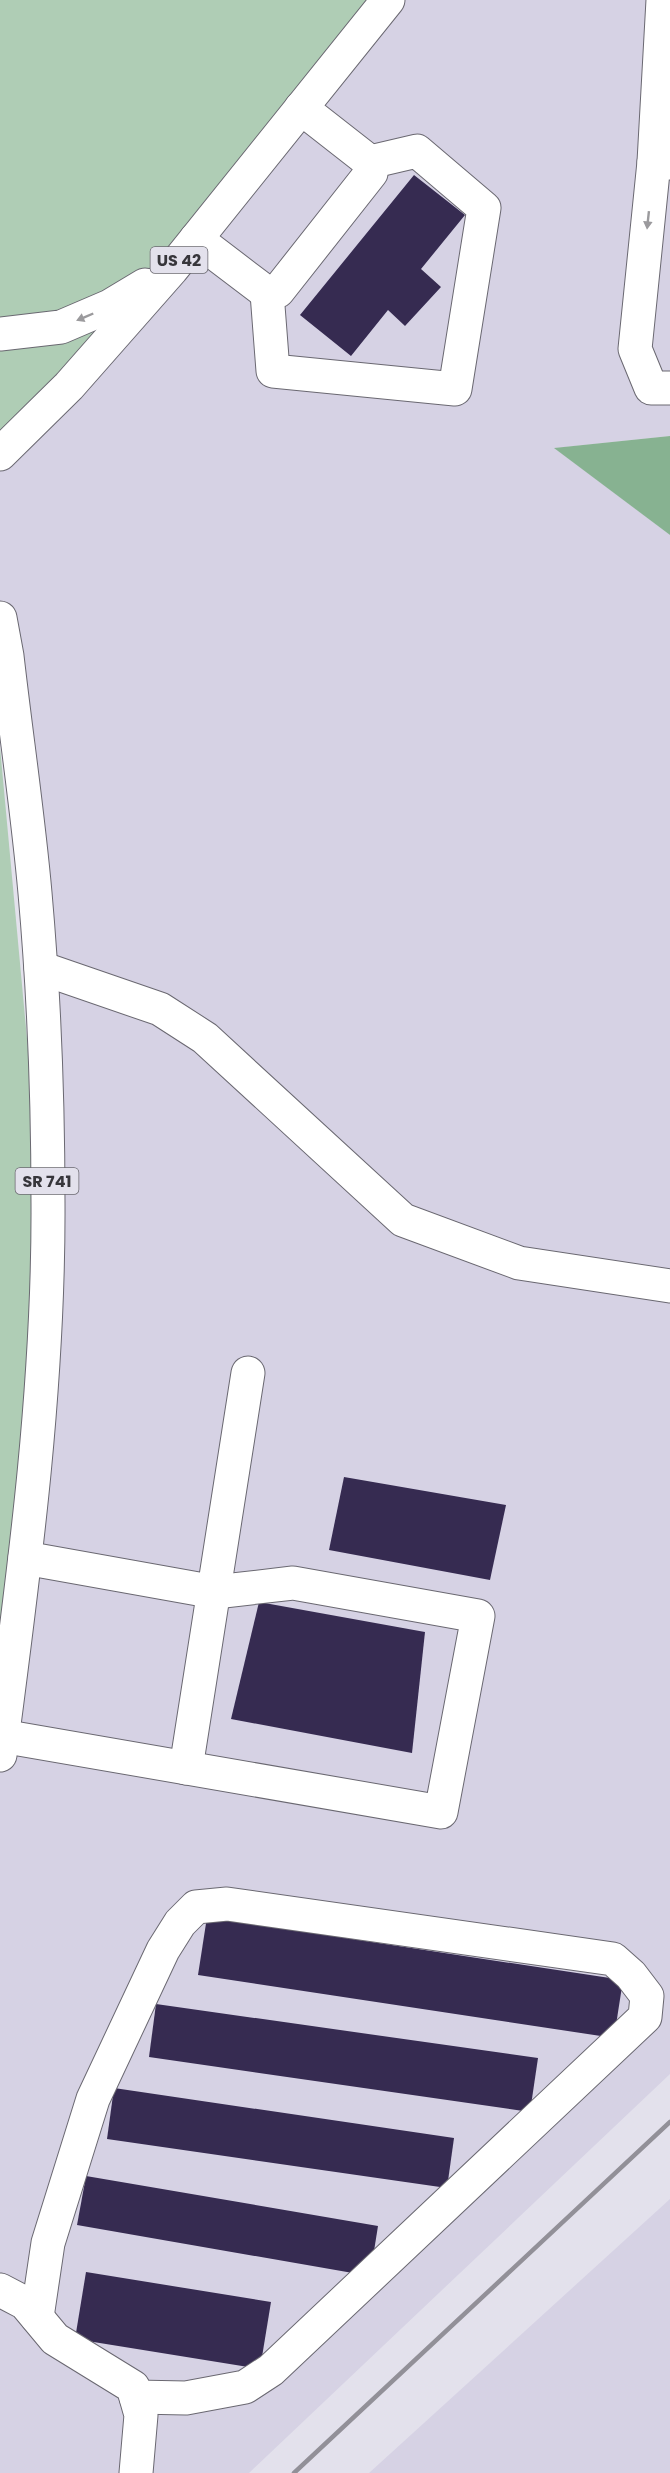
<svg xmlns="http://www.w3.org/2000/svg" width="670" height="2473" viewBox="0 0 670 2473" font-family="Poppins,sans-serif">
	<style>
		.built { fill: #d6d2e4 }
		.green { fill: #afcdb5 }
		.forest { fill: #87b291 }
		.building { fill: #362b51 }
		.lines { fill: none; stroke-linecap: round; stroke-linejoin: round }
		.minor-casing { stroke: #6a6871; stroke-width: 35 }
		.major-casing { stroke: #6a6871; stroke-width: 35 }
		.minor { stroke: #fff; stroke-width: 33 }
		.major { stroke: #fff; stroke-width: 33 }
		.rail { stroke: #929098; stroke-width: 4.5 }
		.oneway { fill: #9b9a9d }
		.labels { text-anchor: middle; stroke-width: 6; stroke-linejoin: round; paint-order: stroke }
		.shield { fill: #e3e1ec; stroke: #6b6970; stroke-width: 1.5 }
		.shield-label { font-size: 16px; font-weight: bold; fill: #37363b }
	</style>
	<rect width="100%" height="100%" fill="#e3e1ec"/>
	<g class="built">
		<polygon points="388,0 670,0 670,436 555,448 670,535 670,2074 249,2473 0,2473 0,1725 47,1255 0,642 0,454"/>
		<polygon points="670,2199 670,2473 369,2473"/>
	</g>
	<g class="green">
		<polygon points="0,0 388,0 0,450"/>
		<polygon points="0,747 47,1255 0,1725"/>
	</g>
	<polygon class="forest" points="670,436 670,535 554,448"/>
	<g class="building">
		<polygon points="414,175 465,215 421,269 441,287 405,326 388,310 351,356 300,315"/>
		<polygon points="344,1477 506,1505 490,1580 329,1550"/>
		<polygon points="259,1602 425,1632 412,1753 231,1719"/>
		<polygon points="207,1917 623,1980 614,2038 198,1975"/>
		<polygon points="156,2004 538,2058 530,2112 149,2057"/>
		<polygon points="114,2088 454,2138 447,2188 107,2139"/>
		<polygon points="86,2176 378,2226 370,2276 77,2225"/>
		<polygon points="86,2272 271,2302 260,2369 75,2339"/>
	</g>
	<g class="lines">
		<g class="minor-casing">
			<g id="minor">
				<polyline points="663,0 654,162 670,163"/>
				<polyline points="654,162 635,349 651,388 670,388"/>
				<polyline points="196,239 267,293 278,291 371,173 370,162 301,108"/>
				<polyline points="267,293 273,371 455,389 484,208 417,151 370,162"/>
				<polyline points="41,968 160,1009 205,1038 403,1220 519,1263 670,1286"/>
				<polyline points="2,1736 441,1812 478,1616 293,1583 215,1592 25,1558"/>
				<polyline points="186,1768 248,1373"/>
				<polyline points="0,2290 25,2303 55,2339 133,2387 141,2415 136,2473"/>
				<polyline points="37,2317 48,2243 93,2099 163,1950 180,1923 196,1907 227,1904 613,1959 631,1975 647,1996 645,2017 271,2370 245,2387 186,2398 136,2397"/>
			</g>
		</g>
		<g class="major-casing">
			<g id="major">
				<polyline points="0,334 61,327 110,306 145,285"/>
				<polyline points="0,454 69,386 172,269 388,0"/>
				<path d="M0,618L7,656C16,735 28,814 35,893C44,994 48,1101 48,1203C49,1388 24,1572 0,1755"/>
			</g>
		</g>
		<use href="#minor" class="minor"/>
		<use href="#major" class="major"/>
		<polyline class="rail" points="294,2473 670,2122"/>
	</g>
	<defs><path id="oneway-solid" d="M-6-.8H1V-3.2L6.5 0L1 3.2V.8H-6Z" transform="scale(1.5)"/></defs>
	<g class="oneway">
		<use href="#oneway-solid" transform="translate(648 220) rotate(96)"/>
		<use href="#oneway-solid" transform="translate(85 317) rotate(157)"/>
	</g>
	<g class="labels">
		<g class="shield">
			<rect x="150.5" y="247" width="57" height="26" rx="4.5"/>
			<rect x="15.5" y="1168" width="63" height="26" rx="4.5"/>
		</g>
		<g class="shield-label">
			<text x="179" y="266">US 42</text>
			<text x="47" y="1187">SR 741</text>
		</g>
	</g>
</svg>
